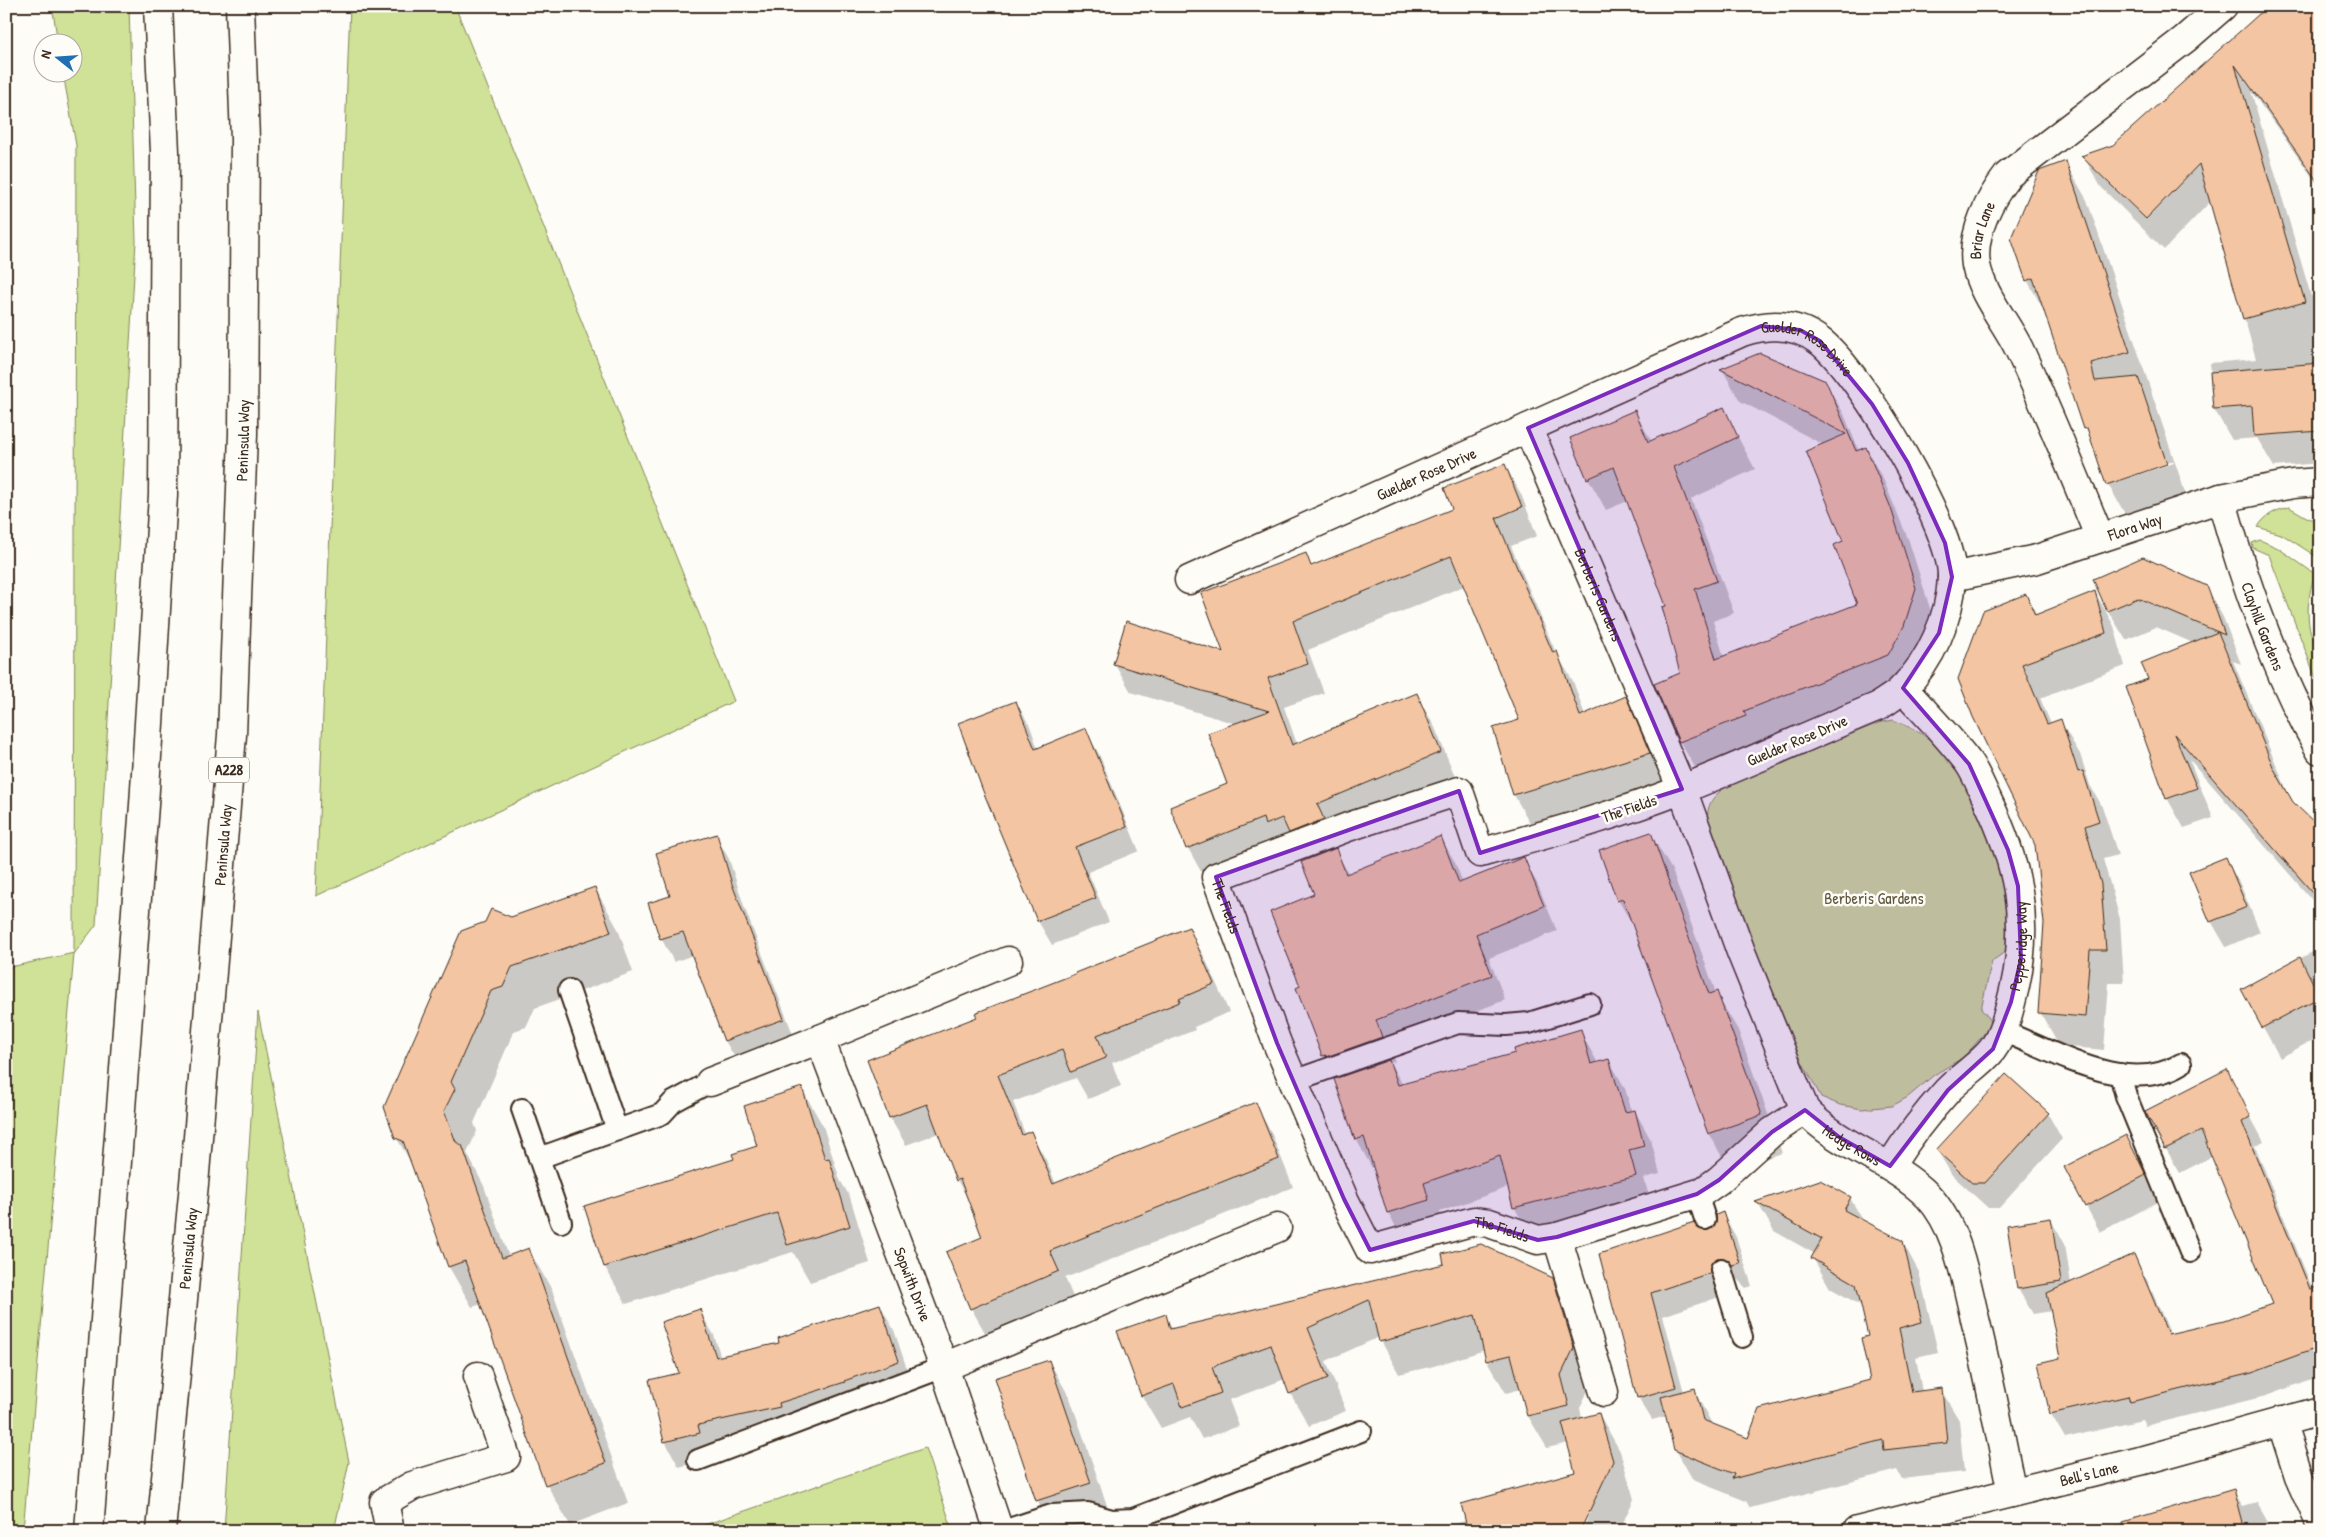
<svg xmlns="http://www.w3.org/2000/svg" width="2326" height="1537" viewBox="0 0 2326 1537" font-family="'Patrick Hand',sans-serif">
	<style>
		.green { fill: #cfe297; stroke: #85865a }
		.shadow { fill: #0003; fill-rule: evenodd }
		.building { fill: #f3c5a3; stroke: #3b2a1e }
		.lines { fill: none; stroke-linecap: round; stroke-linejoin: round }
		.lane-casing { stroke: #3b2a1e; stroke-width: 24 }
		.street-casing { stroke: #3b2a1e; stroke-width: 31 }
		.secondary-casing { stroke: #3b2a1e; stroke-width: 31 }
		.primary-casing { stroke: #3b2a1e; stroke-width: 31 }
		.lane { stroke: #fdfcf7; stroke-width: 20 }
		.street { stroke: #fdfcf7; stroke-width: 28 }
		.secondary { stroke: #fdfcf7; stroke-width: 28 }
		.primary { stroke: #fdfcf7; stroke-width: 28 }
		.marked { fill: #7b2cbf; fill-opacity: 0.2; stroke: #7b2cbf; stroke-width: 4; stroke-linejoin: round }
		.labels { text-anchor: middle; stroke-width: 5; stroke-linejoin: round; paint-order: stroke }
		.shield { fill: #fdfcf7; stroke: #75695f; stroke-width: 1 }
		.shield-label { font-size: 15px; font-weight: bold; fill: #3b2a1e }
		.street-label { font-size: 16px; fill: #3b2a1e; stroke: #fdfcf7 }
		.park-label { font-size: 16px; fill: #60583c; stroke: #fdfcf7 }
	</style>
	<rect width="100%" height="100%" fill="#fdfcf7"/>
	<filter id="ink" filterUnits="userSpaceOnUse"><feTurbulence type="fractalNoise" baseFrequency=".02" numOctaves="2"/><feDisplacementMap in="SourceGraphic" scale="10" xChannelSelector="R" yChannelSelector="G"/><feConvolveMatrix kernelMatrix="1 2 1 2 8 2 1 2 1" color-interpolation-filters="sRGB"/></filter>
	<g filter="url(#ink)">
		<g class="green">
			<polygon points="52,6 129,6 136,241 96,925 74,954 23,1531 6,1531 6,968 74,953 76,145 63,73 72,72 72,42 58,42"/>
			<polygon points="350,6 455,6 734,701 316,896"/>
			<path d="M2289,507L2310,519H2320V559L2283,535L2258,527C2265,515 2276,510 2289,507Z"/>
			<path d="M2260,540L2278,548L2315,574C2307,597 2303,630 2320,650V689L2269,555L2253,548L2252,543Z"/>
			<path d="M1893,720C1910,727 1925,734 1939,747C1970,777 2003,856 2007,899C2008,917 2008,935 2005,952L1992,961L1981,1009L1989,1018L1990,1027L1964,1057L1934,1075L1908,1097L1892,1106L1862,1109L1840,1105L1821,1097L1798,1054L1774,998L1708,827C1706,806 1710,798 1727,786L1878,723Z"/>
			<polygon points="258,1012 349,1462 334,1531 224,1531"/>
			<polygon points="925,1448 953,1531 701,1531 699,1527"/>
		</g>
		<g class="shadow">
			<polygon points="2320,6 2320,188 2251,91 2311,296 2320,297 2320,463 2274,467 2257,438 2232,440 2214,409 2210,363 2256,359 2211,201 2164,250 2101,187 2083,156 2114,146"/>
			<path d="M2065,162L2087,200L2188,501L2129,521L2108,484L2047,316L2027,280ZM2173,461L2174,463L2113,483V481Z"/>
			<polygon points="1722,369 1825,382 1844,414 1859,451 1866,449 1884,481 1909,541 1934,621 1907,687 1699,774 1680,742 1656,685 1682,674 1668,607 1628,501 1606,510 1588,478 1635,412 1652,442 1723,409 1755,469 1691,499 1734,613 1713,621 1724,657 1859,605 1824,445 1740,401"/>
			<polygon points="1505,465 1521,494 1537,536 1511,546 1556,653 1573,681 1585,715 1625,698 1641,727 1665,782 1530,823 1514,795 1521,721 1464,586 1308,650 1324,693 1284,707 1297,744 1416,695 1433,723 1457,781 1333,832 1339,848 1335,850 1349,874 1441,838 1455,862 1463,883 1523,859 1537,883 1557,931 1489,958 1505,1000 1389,1045 1395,1062 1390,1063 1403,1085 1517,1053 1580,1031 1598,1063 1609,1060 1625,1088 1632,1112 1635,1111 1651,1140 1660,1174 1644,1178 1651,1204 1531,1236 1514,1207 1509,1187 1440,1212 1444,1229 1404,1241 1388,1213 1374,1167 1372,1168 1356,1139 1337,1079 1323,1055 1302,987 1316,895 1306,861 1298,847 1204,877 1188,848 1228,785 1236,724 1131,692 1115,664 1226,654 1305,555 1312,567 1454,510"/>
			<polygon points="2095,579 2206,587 2223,617 2241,664 2233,661 2291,800 2320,830 2320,909 2189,759 2213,818 2184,828 2167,798 2149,680 2193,643 2156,627 2126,640 2108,611"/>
			<polygon points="2095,592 2114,626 2125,666 2040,698 2051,724 2060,721 2080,754 2090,785 2102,806 2118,855 2103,859 2120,919 2124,983 2109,983 2104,1050 2059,1046 2040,1012 2045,923 2036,845 1974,716 2026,595 2037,615"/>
			<polygon points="1016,702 1030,726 1038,749 1085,730 1099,754 1139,851 1088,872 1109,922 1052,945 1038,921"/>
			<polygon points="1650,833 1672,870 1716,993 1738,1030 1782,1153 1730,1171 1709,1134 1637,932 1618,900"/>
			<polygon points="716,836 729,859 745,909 796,1042 739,1064 725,1041 693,955 674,962 661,938 671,897"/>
			<polygon points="2225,858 2240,884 2260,932 2226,947 2211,921"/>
			<polygon points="595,888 618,929 633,972 535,1008 526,1027 514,1031 474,1123 477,1131 467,1153 484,1186 509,1257 529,1250 552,1290 628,1503 570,1525 547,1485 482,1304 472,1307 449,1267 413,1166 396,1137 511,919"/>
			<polygon points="1188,929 1204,956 1229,1012 1194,1027 1195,1030 1112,1063 1121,1086 1088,1099 1076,1078 1013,1102 1025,1134 1030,1132 1046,1160 1056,1184 1255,1104 1271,1132 1293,1187 1065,1278 1074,1299 987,1336 971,1308 983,1238 969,1201 957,1180 939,1133 906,1145 890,1118 868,1061 979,1018"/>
			<polygon points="2320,948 2320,1036 2280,1058 2242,989"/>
			<polygon points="2226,1071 2264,1142 2255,1146 2313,1290 2320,1293 2320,1376 2266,1396 2145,1426 2142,1420 2065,1438 2051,1414 2040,1364 2062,1359 2052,1311 2033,1314 2018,1289 2050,1219 2065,1244 2071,1284 2133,1256 2147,1280 2171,1335 2224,1322 2273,1304 2213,1156 2180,1173 2166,1149"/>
			<polygon points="802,1089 823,1126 840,1180 850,1197 870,1263 810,1282 793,1252 626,1304 605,1267 736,1160 758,1147"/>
			<polygon points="2048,1114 2062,1139 1999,1208 1988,1208 1952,1175 1937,1150"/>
			<polygon points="2126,1137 2159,1201 2100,1232 2086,1206"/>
			<polygon points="1850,1198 1864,1222 1902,1241 1919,1272 1938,1352 1916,1357 1922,1392 1941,1390 1959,1420 1964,1472 1902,1479 1897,1470 1750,1508 1746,1501 1693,1480 1676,1450 1667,1416 1652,1420 1638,1397 1600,1255 1710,1231 1723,1214 1736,1237 1752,1286 1746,1288 1738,1280 1730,1280 1722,1296 1663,1316 1684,1392 1694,1390 1713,1426 1748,1440 1871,1381 1869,1337 1862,1306 1830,1288 1813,1258 1815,1254 1774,1231 1757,1202"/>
			<polygon points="1446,1265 1552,1279 1571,1312 1592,1382 1580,1408 1582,1419 1599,1414 1620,1451 1634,1499 1619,1531 1582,1531 1591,1511 1588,1511 1579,1531 1435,1531 1467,1520 1577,1473 1569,1443 1547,1448 1528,1416 1521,1389 1506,1393 1487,1361 1485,1350 1434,1366 1399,1374 1379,1337 1326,1361 1346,1411 1309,1426 1290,1393 1285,1379 1229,1400 1239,1426 1202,1439 1190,1417 1161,1428 1142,1396 1165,1316 1173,1329"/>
			<polygon points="880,1305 894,1330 913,1387 714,1458 679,1467 665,1441 680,1374 699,1310 714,1335 721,1358 781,1344"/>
			<polygon points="1049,1361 1070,1398 1112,1520 1098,1525 1100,1531 1048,1531 1052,1529 1040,1506 996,1379"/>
			<polygon points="2234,1491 2243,1507 2257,1503 2273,1531 2096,1531"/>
		</g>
		<g class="building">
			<polygon points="2268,6 2320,6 2320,185 2235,65 2305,302 2243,319 2199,164 2146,219 2081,156 2113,145"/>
			<polygon points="2066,161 2130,352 2091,363 2095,381 2138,377 2167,464 2106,485 2087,428 2083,429 2033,278 2026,281 2011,238 2039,171"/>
			<polygon points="1760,353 1826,381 1856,451 1866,447 1891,508 1916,588 1904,626 1888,655 1744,711 1746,716 1679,742 1654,684 1680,673 1662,607 1666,606 1614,467 1587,479 1570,438 1635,410 1648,442 1724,407 1738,437 1674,467 1717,581 1695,589 1716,659 1857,604 1834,545 1843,541 1806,451 1846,434 1720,369"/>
			<polygon points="2320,363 2320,431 2254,436 2252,406 2213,409 2210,372"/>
			<polygon points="1505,464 1522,507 1496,518 1553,653 1557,651 1580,716 1626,696 1650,753 1513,795 1493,728 1519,720 1451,556 1293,621 1308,664 1268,678 1292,745 1417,693 1441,752 1317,804 1324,819 1289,833 1282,818 1265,825 1263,818 1186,849 1170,807 1227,784 1208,733 1269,711 1113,664 1126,621 1223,652 1201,593 1306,553 1311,566 1452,509 1444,488"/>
			<polygon points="2143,557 2207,586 2225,635 2218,632 2274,769 2293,802 2320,828 2320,901 2174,734 2197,788 2166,799 2126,687 2148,679 2141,663 2218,632 2138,598 2107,611 2093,579"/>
			<polygon points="2095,591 2106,633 2022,664 2047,724 2061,719 2078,772 2083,771 2099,821 2085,826 2101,884 2106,950 2090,950 2085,1017 2038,1013 2044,923 2035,845 1973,717 1958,679 1983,611 2026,594 2035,615"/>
			<polygon points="1016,701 1035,749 1086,728 1127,827 1075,847 1096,898 1037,921 983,791 958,723"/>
			<polygon points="1651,832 1709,994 1717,991 1762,1115 1708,1134 1623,899 1617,901 1599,850"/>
			<polygon points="717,834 732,884 784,1019 724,1041 683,932 660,939 648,903 670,896 656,853"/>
			<polygon points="1441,836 1459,883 1524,857 1544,906 1476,934 1492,975 1376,1020 1382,1037 1326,1057 1326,1055 1322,1056 1296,988 1300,986 1270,912 1314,894 1301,862 1336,848 1346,874"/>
			<polygon points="2226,857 2247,907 2210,922 2189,872"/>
			<polygon points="595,887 611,932 512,967 503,987 491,991 451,1082 455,1089 444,1111 456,1142 462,1145 502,1258 529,1248 606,1463 545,1485 465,1261 448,1267 403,1141 395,1138 384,1107 461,931 485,922 491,909 511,917"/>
			<polygon points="1189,927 1214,984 1179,999 1180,1002 1097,1035 1106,1058 1071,1072 1062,1050 998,1075 1022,1135 1031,1131 1053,1184 1256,1102 1279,1159 1050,1251 1059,1271 970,1309 946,1252 982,1237 960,1179 956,1181 927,1104 889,1118 867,1060 977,1017 975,1013 1075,974 1075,973"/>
			<polygon points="2300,957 2320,997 2262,1028 2241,989"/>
			<polygon points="1581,1029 1591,1064 1609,1059 1625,1112 1635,1110 1644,1146 1629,1150 1636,1176 1513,1208 1500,1156 1424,1183 1429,1200 1387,1213 1364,1137 1355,1140 1334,1079 1389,1060 1398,1085 1515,1053 1514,1049"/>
			<polygon points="2227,1069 2251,1117 2242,1122 2310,1289 2320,1286 2320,1347 2252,1372 2130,1402 2128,1396 2050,1414 2038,1363 2060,1358 2047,1293 2134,1254 2168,1334 2224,1321 2272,1304 2201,1131 2165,1149 2145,1111"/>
			<polygon points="2006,1074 2049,1113 1985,1183 1972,1183 1936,1150"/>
			<polygon points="802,1087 825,1159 829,1158 850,1226 787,1245 777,1213 604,1267 584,1206 734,1159 732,1154 757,1146 744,1106"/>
			<polygon points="2126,1135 2146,1175 2085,1207 2064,1167"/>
			<polygon points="1820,1180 1851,1197 1844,1210 1903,1241 1922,1322 1899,1328 1912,1392 1942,1388 1947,1443 1884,1450 1883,1440 1732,1479 1734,1474 1674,1450 1661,1397 1695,1388 1703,1420 1748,1438 1759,1409 1870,1380 1861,1338 1868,1336 1856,1284 1811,1258 1822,1239 1755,1202"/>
			<polygon points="1723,1212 1740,1263 1732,1265 1724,1258 1717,1258 1710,1266 1710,1273 1651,1293 1676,1387 1637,1398 1599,1254 1694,1222 1702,1230 1709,1230 1716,1222 1716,1215"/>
			<polygon points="2051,1218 2061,1282 2017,1289 2007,1225"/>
			<polygon points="1481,1244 1553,1278 1574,1348 1561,1375 1569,1406 1527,1416 1511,1355 1486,1361 1475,1315 1415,1333 1379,1342 1369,1300 1308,1328 1328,1378 1289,1394 1271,1345 1212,1367 1221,1393 1182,1407 1174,1384 1141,1396 1117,1331 1166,1314 1170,1329 1444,1264 1442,1254"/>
			<polygon points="880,1304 899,1361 844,1381 845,1382 779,1403 780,1407 698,1425 700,1433 664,1442 649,1380 679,1373 661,1322 700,1309 716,1357 779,1343 778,1338"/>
			<polygon points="1049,1360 1091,1483 1036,1501 995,1378"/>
			<polygon points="1599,1413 1613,1461 1580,1531 1468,1531 1461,1504 1575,1472 1562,1423"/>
			<polygon points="2234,1489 2245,1531 2124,1531 2123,1522"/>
		</g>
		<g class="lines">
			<g class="lane-casing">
				<g id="lane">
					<polyline points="569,990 617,1130"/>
					<path d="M2002,1031C2054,1051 2127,1097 2181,1064"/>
					<polyline points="2120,1074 2126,1096 2190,1252"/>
					<polyline points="1293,1081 1458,1023 1506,1025 1529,1023 1590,1004"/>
					<polyline points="522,1109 539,1158"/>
					<polyline points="1697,1194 1705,1219"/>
					<polyline points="561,1222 539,1158 662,1114 673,1102 710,1082"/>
					<polyline points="1721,1269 1742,1337"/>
					<polyline points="698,1460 944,1367"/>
					<polyline points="1003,1531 1052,1515 1088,1513 1112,1520 1133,1519 1361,1431"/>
				</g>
			</g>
			<g class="street-casing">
				<g id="street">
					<path id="s1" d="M1528,428L1682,789L1741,952L1805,1110C1839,1147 1892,1160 1928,1196C1958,1228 1965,1278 1975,1319C1989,1376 2000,1434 2012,1493"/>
					<path id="s2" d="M2221,498C2245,585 2275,671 2320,750"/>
					<path id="s3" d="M2100,538C2074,475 2048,411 2019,349C2006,322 1982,295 1976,265C1971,234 1990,198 2008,175L2185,39L2223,6"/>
					<path id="s4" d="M1952,577L2037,559L2221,498L2293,484L2320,482"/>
					<path id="s5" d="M1189,580L1742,332C1769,323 1797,323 1821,342C1861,374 1954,528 1952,578C1950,617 1931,661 1903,688C1897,695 1887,700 1879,706C1813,733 1749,763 1683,789C1617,815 1548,834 1480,853L1459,791L1348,827L1216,877L1277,1043L1344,1199L1370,1250L1474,1221L1489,1223L1538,1240L1557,1237L1702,1192L1719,1180L1772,1132L1805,1110"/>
					<polyline points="710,1082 820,1039"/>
					<path id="s6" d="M1890,1166C1907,1139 1926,1114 1947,1091C1961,1076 1980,1065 1992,1050C2005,1033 2010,1006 2015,986C2030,918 2017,861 1987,799C1981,787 1976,773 1968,762C1948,736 1925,713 1903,688"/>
					<polyline points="1557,1237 1604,1392"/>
					<polyline points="944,1367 1277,1228"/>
					<polyline points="2281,1421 2299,1477 2320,1524"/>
					<polyline points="390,1531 384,1502 412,1486 506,1457 478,1376"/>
					<polyline points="999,1531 944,1367 820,1039 1008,961"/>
				</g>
			</g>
			<g class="secondary-casing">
				<g id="secondary">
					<path id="s7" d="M1857,1531L2140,1461L2320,1411"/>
				</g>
			</g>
			<g class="primary-casing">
				<g id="primary">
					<polyline points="89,1531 144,805 163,495 165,152 158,6"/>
					<path id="s8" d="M161,1531L195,1173L232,735L243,434L245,139L240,6"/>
				</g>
			</g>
			<use href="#lane" class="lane"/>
			<use href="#street" class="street"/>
			<use href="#secondary" class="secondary"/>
			<use href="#primary" class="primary"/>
		</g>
	</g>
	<path class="marked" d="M1761,326L1800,330L1820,341L1872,404L1908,463L1945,543L1952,577L1939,633L1903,688L1969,764L2008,850L2018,886L2021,959L2011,1002L1993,1049L1948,1090L1890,1166L1839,1137L1805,1110L1772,1132L1719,1180L1697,1194L1557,1237L1538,1240L1474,1221L1370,1250L1344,1199L1277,1043L1216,877L1459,791L1480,853L1682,789L1528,428Z"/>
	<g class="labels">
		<rect class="shield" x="209" y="757.5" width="40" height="25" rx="4"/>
		<g class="shield-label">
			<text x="229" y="775">A228</text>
		</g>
		<g class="street-label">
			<text dy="6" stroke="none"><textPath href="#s3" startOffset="336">Briar Lane</textPath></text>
			<text dy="6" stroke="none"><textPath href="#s5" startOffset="679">Guelder Rose Drive</textPath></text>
			<text dy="6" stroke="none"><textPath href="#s8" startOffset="1094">Peninsula Way</textPath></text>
			<text dy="6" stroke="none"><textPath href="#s5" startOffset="260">Guelder Rose Drive</textPath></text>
			<text dy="6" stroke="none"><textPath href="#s4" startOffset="190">Flora Way</textPath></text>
			<text dy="6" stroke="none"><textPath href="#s1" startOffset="181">Berberis Gardens</textPath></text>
			<text dy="6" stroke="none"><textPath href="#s2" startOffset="135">Clayhill Gardens</textPath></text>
			<text transform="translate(1797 740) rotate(-23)" y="6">Guelder Rose Drive</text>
			<text transform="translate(1629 808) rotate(-19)" y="6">The Fields</text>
			<text dy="6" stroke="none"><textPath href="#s8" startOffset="689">Peninsula Way</textPath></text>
			<text dy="6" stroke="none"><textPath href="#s5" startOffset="1896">The Fields</textPath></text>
			<text dy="6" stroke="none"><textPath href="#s6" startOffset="264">Pepperidge Way</textPath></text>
			<text dy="6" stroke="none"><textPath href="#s1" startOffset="795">Hedge Rows</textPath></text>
			<text dy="6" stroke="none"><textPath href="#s5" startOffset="2406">The Fields</textPath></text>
			<text dy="6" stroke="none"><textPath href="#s8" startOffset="284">Peninsula Way</textPath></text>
			<text transform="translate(913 1284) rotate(69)" y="6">Sopwith Drive</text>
			<text dy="6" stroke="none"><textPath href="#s7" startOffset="239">Bell's Lane</textPath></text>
		</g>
		<g class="park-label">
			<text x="1874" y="904">Berberis Gardens</text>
		</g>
	</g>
	<rect width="2326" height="1537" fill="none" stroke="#fdfcf7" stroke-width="25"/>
	<rect x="12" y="12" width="2301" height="1512" fill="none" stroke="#3b2a1e" stroke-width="2" filter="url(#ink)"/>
	<g transform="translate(58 58) rotate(287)"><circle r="24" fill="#fdfcf7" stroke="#afa8a0"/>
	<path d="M0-4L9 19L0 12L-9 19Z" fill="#1f6fb2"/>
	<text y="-8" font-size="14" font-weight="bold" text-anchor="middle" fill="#3b2a1e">N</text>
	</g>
</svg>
